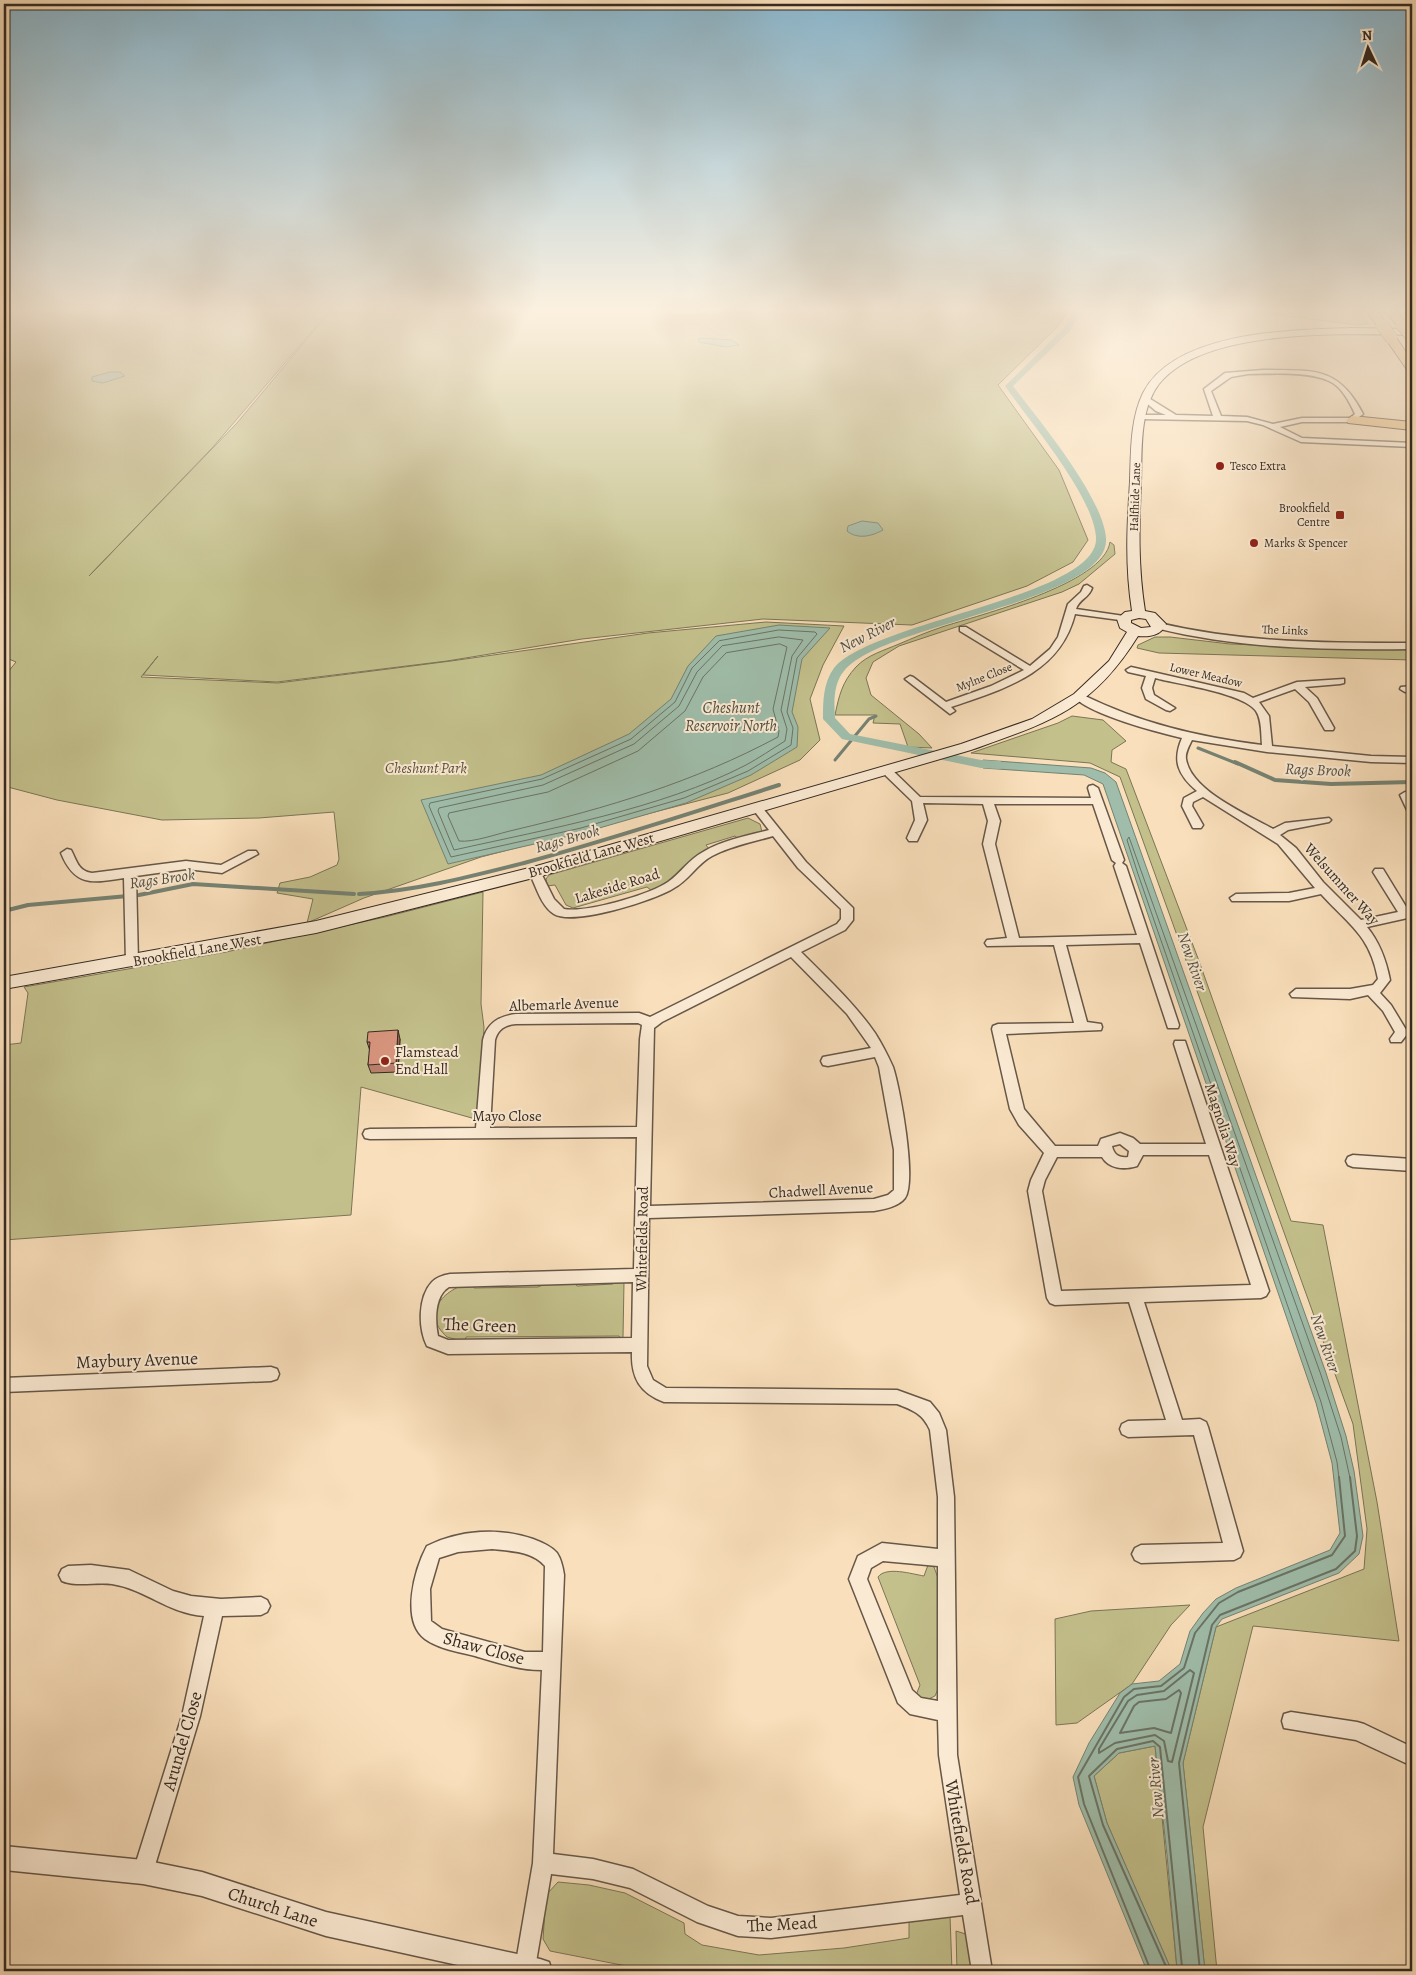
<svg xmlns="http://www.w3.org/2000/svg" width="1416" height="1975" viewBox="0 0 1416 1975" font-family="Alegreya,serif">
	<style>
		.green { fill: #c3c08c; stroke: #7c7556 }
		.water { fill: #9fbdaa; stroke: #758273; fill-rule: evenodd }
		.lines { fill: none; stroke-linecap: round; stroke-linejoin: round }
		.shore-far1 { stroke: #6a7466; stroke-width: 1 }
		.shore { stroke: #6a7466; stroke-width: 2 }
		.stream-far1 { stroke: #758273; stroke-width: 3 }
		.stream { stroke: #758273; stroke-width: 4 }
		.canal { fill: #9fbdaa; fill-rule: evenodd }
		.minor-casing { stroke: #665748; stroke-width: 3 }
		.tertiary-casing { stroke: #665748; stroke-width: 3 }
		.secondary-casing { stroke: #352a21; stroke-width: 2 }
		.trunk-casing { stroke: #352a21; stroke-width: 2 }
		.minor { fill: #fbead3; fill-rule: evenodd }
		.tertiary { fill: #fbead3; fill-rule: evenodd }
		.secondary { fill: #fbead3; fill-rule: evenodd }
		.trunk { fill: #ecc07e; fill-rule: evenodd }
		.trunk-bridge-casing { stroke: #352a21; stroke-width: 13; stroke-linecap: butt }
		.trunk-bridge { stroke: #ecc07e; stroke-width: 12 }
		.wall { fill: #bb816d; stroke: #352a21 }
		.shaded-wall { fill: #986959; stroke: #352a21 }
		.building { fill: #d9967f; stroke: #352a21 }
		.poi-dot { fill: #8f2418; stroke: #fbead3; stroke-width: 2 }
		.labels { text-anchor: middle; stroke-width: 4; stroke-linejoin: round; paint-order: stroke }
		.far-poi-label { font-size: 12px; fill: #352a21; stroke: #fbead3; text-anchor: start }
		.far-street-label { font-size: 12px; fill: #352a21; stroke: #fbead3 }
		.park-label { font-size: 15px; font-style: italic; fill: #58503c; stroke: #fbead3 }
		.street-label { font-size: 15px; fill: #352a21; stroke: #fbead3 }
		.poi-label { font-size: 15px; fill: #352a21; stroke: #fbead3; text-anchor: start }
		.water-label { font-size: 16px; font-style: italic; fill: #504f43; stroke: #fbead3 }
		.near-street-label { font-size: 18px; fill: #352a21; stroke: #fbead3 }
	</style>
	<rect width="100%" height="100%" fill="#f9dfbb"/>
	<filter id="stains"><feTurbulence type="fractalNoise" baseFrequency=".004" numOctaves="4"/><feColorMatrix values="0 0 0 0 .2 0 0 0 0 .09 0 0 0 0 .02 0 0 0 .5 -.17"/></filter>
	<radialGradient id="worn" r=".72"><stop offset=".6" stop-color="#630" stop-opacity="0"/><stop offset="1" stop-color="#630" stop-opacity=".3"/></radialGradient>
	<g class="green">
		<polygon points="4,308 332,308 213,447 89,576 237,423 333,308 1070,308 1057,327 998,385 1059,470 1088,540 1073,562 1027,586 912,625 763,619 582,639 447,661 277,682 143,675 158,656 141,677 278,683 451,661 648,633 766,622 844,626 823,665 810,699 820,740 800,760 728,793 481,857 364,898 307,923 313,899 277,893 280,883 310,877 337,865 339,859 334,812 259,818 162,820 57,800 4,786 4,677 16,662 4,657"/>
		<polygon points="1224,308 1355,308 1369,324 1357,325"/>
		<path d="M1110,542L1114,545L1115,554L1079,584L1062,592L899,646L873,662L866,678L871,695L919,734L932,748L908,747L900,724L873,723L875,715H835C839,696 842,682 856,667C867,655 885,650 899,644C913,638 927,632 942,627C979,615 1104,584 1110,542Z"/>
		<polygon points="1155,637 1170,637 1230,644 1412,649 1412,660 1159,653 1137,648 1138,645"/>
		<polygon points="1072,716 1103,720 1126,741 1112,750 1111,762 1126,769 1199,961 1291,1221 1323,1225 1377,1502 1399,1641 1253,1626 1203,1827 1217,1971 1205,1971 1183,1763 1216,1627 1364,1569 1367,1529 1353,1424 1120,777 1090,763 971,753 1058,723"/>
		<polygon points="748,818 760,824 762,832 740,840 735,836 706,845 709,849 672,881 652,891 647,887 573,908 566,905 555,885 547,886 546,879 549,875"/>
		<polygon points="483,892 481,1004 484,1027 479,1120 361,1087 351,1215 4,1240 4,1045 21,1043 28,993 24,987 226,952 385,917"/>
		<path d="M614,1280L624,1282L623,1337L621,1339L619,1336L466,1337L465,1342L447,1337C419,1312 446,1287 474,1282V1288L538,1287L549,1282L573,1281L577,1286L613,1284Z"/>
		<path d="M928,1565L934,1567L938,1578V1689L935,1696L924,1701L916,1695L920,1685L878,1577C886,1566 912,1574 924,1576Z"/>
		<polygon points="1190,1605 1171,1625 1132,1684 1077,1723 1056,1725 1055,1619 1091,1611"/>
		<polygon points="1155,1746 1177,1969 1170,1967 1107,1823 1094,1776 1119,1753"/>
		<polygon points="558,1882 589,1885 625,1893 684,1923 685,1934 702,1945 759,1955 844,1948 909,1938 909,1922 950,1916 952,1971 652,1971 550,1951 543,1939 546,1895"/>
		<polygon points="956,1931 969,1935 972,1971 957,1971"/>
	</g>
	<g class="water">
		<polygon points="703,338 732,340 739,345 726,347 699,342 698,339"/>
		<polygon points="110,372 120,372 125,376 103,383 92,381 92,377"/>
		<path d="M862,521L878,523L883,530C872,536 858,540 847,531L848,526Z"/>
		<polygon points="779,625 830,628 802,659 792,712 798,727 797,747 751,775 686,803 582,833 448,864 421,800 541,775 629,734 671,699 688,666 716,636"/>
		<path d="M983,760L1091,768L1105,773L1116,782L1326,1373L1346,1436L1354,1471L1363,1536L1359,1554L1339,1573L1222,1619L1216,1627L1183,1763L1205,1971H1147L1079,1805L1073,1777L1089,1743L1120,1693L1132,1684L1159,1681L1180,1664L1190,1631L1203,1613L1216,1599L1236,1588L1330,1550L1340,1533L1332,1463L1316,1403L1103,784L1084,775L983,768ZM1155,1746L1167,1855L1177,1969L1170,1967L1107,1823L1094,1776L1119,1753Z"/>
	</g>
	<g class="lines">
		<g class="shore-far1">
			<polygon points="779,630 815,632 817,634 797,658 787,712 793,728 791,745 748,771 684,798 581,828 451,857 429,806 430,803 542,779 631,739 675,702 692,668 719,641"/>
			<path d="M779,637L803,640L792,656L781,710L787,729L785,741C772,749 759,758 746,765C661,809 548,829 454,850L438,811L439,808L543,785L634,744L679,706L697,672L722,646Z"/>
			<path d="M780,644L787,647L773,709L779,731L778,737C694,782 607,808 514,830C500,833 472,843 459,841L448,816L449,813L548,792L638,751L685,711L703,677L726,653Z"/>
			<polyline points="1339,1478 1337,1462 1321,1402 1138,874 1127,840 1129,837 1321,1375 1341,1437 1350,1478"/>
		</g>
		<g class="shore">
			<polygon points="1190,1670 1194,1673 1172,1762 1168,1761 1164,1741 1155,1735 1115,1743 1099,1753 1099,1749 1128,1701 1137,1695 1164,1691"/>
			<polygon points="1179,1690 1181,1693 1171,1733 1154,1728 1120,1733 1134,1706 1139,1702 1166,1699"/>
			<polyline points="1151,1971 1084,1804 1078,1777 1124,1697 1134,1689 1161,1686 1184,1668 1195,1633 1219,1603 1238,1592 1332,1555 1345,1536 1339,1477"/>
			<polyline points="1168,1971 1103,1825 1089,1776 1117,1749 1153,1741 1160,1747 1182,1967 1180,1971"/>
			<polyline points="1200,1971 1179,1763 1212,1625 1220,1615 1336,1569 1355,1551 1357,1536 1350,1477"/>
		</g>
		<g class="stream-far1">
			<polyline points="1198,748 1238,764"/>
			<polyline points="835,760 869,719 876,716"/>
		</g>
		<g class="stream">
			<polyline points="1235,762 1275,780 1331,784 1412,782"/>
			<path d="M359,894C415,891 469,877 524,863C610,840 694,812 779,785"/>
			<polyline points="4,911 28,905 139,895 193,884 354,894"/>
		</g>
		<path class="canal" d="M1076,308H1084L1069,332L1013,386C1039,420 1103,497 1106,538C1111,602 882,623 844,671C833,684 834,703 835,718L850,734L981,760L1000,761L1006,765L1000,769L981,768L842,739L823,719C823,702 823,683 834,668C872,621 1101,596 1096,537C1093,495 1030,422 1005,386L1063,329Z"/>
		<g class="minor-casing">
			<g id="minor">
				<path d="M1263,370C1312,371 1338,365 1363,414L1352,422H1302L1280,427L1302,438L1412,443V447L1301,442L1263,425L1247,421L1141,419L1137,417L1141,415H1166L1156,411L1144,401V397H1147L1176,415L1213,416L1204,389L1225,373ZM1248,374C1270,374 1309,371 1329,381C1342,387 1349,401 1355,414L1350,418H1302L1273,424L1247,417L1221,416L1211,391L1231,377Z"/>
				<path d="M1087,585L1092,588C1089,598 1079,599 1076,609L1124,616L1127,617V621L1075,614C1060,674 1003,689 951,707L955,711L950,714L905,679L910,676L913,677L946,702L991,686L1024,670L960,631V627H966L1030,666L1050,649L1058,637L1068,604L1081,592L1084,586Z"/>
				<path d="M1159,623C1243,643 1327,643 1412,643V649C1326,650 1240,649 1156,628L1154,626Z"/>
				<path d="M1131,667L1244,693L1253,698L1297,682L1344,679V683L1340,684L1305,687L1317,698L1334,728L1333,730H1325L1309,702L1295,689L1259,702L1269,716L1272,746L1371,756L1412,757V763L1371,762L1267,752L1192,740C1189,746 1185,753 1186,759C1191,791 1247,814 1273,829L1285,823L1329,818L1331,820L1329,822L1288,830L1280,835L1296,848L1323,882L1361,920L1398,912L1373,872L1375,869H1383L1408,910L1412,909V917L1367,927C1380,943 1386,960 1390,980L1380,993L1391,1005L1408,1033L1401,1042H1391L1390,1039L1395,1032L1383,1011L1368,995L1350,999L1292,997L1290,994L1296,989H1350L1373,985L1378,979C1370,935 1349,925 1321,894L1289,901H1232L1230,898L1236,894L1289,893L1315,888L1278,844L1203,797L1193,802L1192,806L1203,825L1201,828H1193L1182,806L1184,798L1197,791C1178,775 1172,761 1182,738C1157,732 1091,715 1074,697L1079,694L1083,695C1140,723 1198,737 1262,745C1261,734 1262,720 1256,711C1244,693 1177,684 1155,678L1152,688L1154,695L1175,708L1170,711L1166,710L1146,699L1142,688L1146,676L1128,672L1126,670Z"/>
				<polygon points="1412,686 1412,692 1405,692 1400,689 1401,687"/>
				<path d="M886,767L890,768L920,797L1091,798L1088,788L1089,786L1093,785L1098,788L1124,860L1122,863L1126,866L1179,1025L1178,1028H1168L1167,1025L1140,943L1066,945L1087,1022L1101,1024L1102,1027L1101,1030L1006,1034L1024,1109L1055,1146H1098L1101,1139L1120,1133L1133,1138L1140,1144H1206L1174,1044L1175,1041H1185L1186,1044L1269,1291L1266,1296L1261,1298L1144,1302L1182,1420L1200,1419L1206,1422L1208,1427L1243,1551L1240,1557L1234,1560L1141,1563L1135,1560L1132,1554L1135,1548L1141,1545L1223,1543L1194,1435L1128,1437L1122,1434L1120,1429L1122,1424L1128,1421L1166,1420L1129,1302L1055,1305L1050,1303L1047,1298L1028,1191L1031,1180L1044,1153L1019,1125L1010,1109L992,1029L993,1026L998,1024L1074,1023L1054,945L987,946L985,943L987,940L1007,938L983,844L988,821L983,804L923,803L927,820L917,841H909L907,838L915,820L912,801L882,772L881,770ZM994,804H1093L1112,860L1116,863L1114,866L1137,935L1019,938L995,844L1000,821ZM1120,1144L1129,1151L1128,1157C1119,1158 1114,1155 1112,1146ZM1143,1155H1209L1251,1285L1061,1291L1042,1191L1045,1180L1057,1157H1102C1109,1169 1124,1170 1137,1166Z"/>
				<polygon points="1405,792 1409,793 1412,799 1412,813 1408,812 1400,795"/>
				<path d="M757,805L761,806L806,862L853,908V920L845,930L801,952C827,978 854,1003 875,1033C882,1044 888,1056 893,1067C900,1088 917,1181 905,1198C898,1207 884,1209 874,1211L649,1218L647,1366L653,1380L666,1388L897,1390L930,1402L939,1413L946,1430L954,1497L957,1755L992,1971H972L963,1915L771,1938L738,1936L697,1922L630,1888L593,1879L551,1874L535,1968L534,1971H516L515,1968L533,1863L542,1670C519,1670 498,1663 475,1656C459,1652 439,1649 425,1639C400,1621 415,1568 427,1546C459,1530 499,1527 533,1539C541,1542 551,1546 557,1553C561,1559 563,1568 564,1575L553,1854L593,1859L633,1869L708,1906L738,1916L771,1918L960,1895L939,1755L938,1720L910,1714L898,1703L849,1579L858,1556L882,1543L938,1549V1497L930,1430C923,1414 913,1410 897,1404L664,1402C640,1393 631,1378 632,1352L448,1354L427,1346C418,1328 418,1297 432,1282C437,1277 444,1275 450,1274L634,1269L637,1137L370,1139L365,1138L363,1134L365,1130L370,1129L476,1128L483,1040C487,1023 499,1016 516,1014L639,1013L650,1017L837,924L841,919V909L798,868L773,836C753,842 731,846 712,856C697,864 689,880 674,888C656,900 573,926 554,914C541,906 536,886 529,872L531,869H539L554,899L564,909C586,913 649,895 668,882C681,873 689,859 703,852C723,840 746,836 769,830L752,808ZM791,957L847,1014L871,1048L823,1057L821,1061L823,1065L828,1066L875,1057L879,1067L894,1150V1190L888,1195L874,1199L650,1206L654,1028L662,1022ZM638,1023L642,1025L640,1039L637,1127L490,1128L495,1040C498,1029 505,1025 516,1024ZM633,1282L632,1338L448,1340L438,1336C435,1321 434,1296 449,1287ZM492,1549C510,1551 532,1551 545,1566L543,1652H525L442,1629L431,1621L430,1589L439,1558L458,1552ZM883,1561L938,1566V1701L921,1698L912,1690L867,1579L871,1568Z"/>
				<path d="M67,849L71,850C77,861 78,871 92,873L186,861L221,865L248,851H256L258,854L222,873L186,869L136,876L138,962L132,966L126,962L124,878C92,883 75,887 61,853Z"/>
				<polygon points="1353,1155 1412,1159 1412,1171 1353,1167 1348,1165 1346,1161 1348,1157"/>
				<polygon points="271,1367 277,1369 279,1374 277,1379 271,1381 4,1392 4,1378"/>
				<path d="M91,1565L129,1570L173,1591L191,1596L221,1599L261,1597L267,1600L270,1606L267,1612L261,1615L222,1616L200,1716L153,1872L150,1879L143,1882L136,1879L133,1872L182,1716L204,1616C167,1613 145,1589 112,1584C96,1582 76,1587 62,1581L59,1575L62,1569L68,1566Z"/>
				<polygon points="1291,1712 1357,1722 1364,1724 1412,1747 1412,1766 1356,1740 1284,1728 1282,1721 1284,1714"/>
			</g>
		</g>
		<g class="tertiary-casing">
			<polygon id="tertiary" points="4,1846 143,1860 202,1872 326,1912 540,1959 549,1962 552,1971 485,1971 326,1936 202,1896 143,1884 4,1870"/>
		</g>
		<g class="secondary-casing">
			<path id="secondary" d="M1352,328L1412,329V335C1346,334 1204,327 1159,384C1139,410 1142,452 1141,483C1139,528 1138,566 1145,611L1155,613L1166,624C1161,636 1149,637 1138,636C1092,710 1050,722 971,750L541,876L316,933L4,989V977L316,921L533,867L961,744L1032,719L1074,694L1109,661L1127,632L1120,628L1117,619L1125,612L1132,611C1125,566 1127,527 1130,482C1131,453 1130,420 1143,393C1175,331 1291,330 1352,328ZM1139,618L1146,619L1151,627L1141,628L1131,623V620Z"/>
		</g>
		<g class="trunk-casing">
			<g id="trunk">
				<polygon points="1364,308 1375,308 1388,325 1386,327 1378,327"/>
				<polygon points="1383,308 1394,308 1408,325 1406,327 1398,327"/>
				<polygon points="1391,335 1395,336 1412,361 1412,372 1408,371 1385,338"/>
				<polygon points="1352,416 1412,422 1412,430 1348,423 1346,420"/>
			</g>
		</g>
		<use href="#minor" class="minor"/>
		<use href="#tertiary" class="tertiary"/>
		<use href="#secondary" class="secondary"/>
		<use href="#trunk" class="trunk"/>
		<g class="trunk-bridge-casing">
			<g id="trunk-bridge">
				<polyline points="1382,325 1391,338"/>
				<polyline points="1402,325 1412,337"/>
			</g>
		</g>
		<use href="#trunk-bridge" class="trunk-bridge"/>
	</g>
	<polygon class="wall" points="400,1039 398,1072 371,1073 368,1065 370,1051 367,1042"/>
	<polygon class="shaded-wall" points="398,1030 400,1039 398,1072 396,1063"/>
	<polygon class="building" points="398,1030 396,1063 368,1065 370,1042 367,1042 368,1032"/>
	<linearGradient id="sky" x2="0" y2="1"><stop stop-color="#8bb8cf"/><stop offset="0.53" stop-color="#fcf1e0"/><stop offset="1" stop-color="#fcf1e0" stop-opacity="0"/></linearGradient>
	<rect width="1416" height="585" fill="url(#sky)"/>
	<g class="poi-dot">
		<circle cx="1220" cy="466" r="5"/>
		<rect x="1335" y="510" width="10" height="10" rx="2.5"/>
		<circle cx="1254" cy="543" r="5"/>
		<circle cx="385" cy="1061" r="5"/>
	</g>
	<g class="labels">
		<g class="far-poi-label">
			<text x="1230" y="470">Tesco Extra</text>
			<text x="1330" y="512" text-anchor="end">Brookfield<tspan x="1330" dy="14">Centre</tspan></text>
			<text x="1264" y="547">Marks &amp; Spencer</text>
		</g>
		<g class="far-street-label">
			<text transform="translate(1135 497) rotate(-88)" y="4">Halfhide Lane</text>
			<text transform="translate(1285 630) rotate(2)" y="4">The Links</text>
			<text transform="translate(1206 675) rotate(13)" y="4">Lower Meadow</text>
			<text transform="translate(984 677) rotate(-22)" y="4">Mylne Close</text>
		</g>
		<g class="park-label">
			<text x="426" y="773">Cheshunt Park</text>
		</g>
		<g class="street-label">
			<text transform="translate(591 855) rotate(-16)" y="5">Brookfield Lane West</text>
			<text transform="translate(1342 884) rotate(48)" y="5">Welsummer Way</text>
			<text transform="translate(617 886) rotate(-17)" y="5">Lakeside Road</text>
			<text transform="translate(197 950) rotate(-10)" y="5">Brookfield Lane West</text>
			<text transform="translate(564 1004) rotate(-2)" y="5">Albemarle Avenue</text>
			<text x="507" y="1121">Mayo Close</text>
			<text transform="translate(1223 1125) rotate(72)" y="5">Magnolia Way</text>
			<text transform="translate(821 1190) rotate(-3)" y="5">Chadwell Avenue</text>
			<text transform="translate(642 1239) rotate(-89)" y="5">Whitefields Road</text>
		</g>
		<g class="poi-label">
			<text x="395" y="1057">Flamstead<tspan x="395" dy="17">End Hall</tspan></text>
		</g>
		<g class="water-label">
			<text transform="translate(867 634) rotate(-27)" y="6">New River</text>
			<text x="731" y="713">Cheshunt<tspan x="731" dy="18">Reservoir North</tspan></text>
			<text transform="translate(1318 769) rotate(2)" y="6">Rags Brook</text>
			<text transform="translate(567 838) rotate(-16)" y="6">Rags Brook</text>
			<text transform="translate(162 878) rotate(-8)" y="6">Rags Brook</text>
			<text transform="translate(1193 961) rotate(71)" y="6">New River</text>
			<text transform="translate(1326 1343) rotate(71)" y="6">New River</text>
			<text transform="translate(1155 1788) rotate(-95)" y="6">New River</text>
		</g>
		<g class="near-street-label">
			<text transform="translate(480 1325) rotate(2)" y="6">The Green</text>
			<text transform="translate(137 1360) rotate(-2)" y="6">Maybury Avenue</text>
			<text transform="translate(484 1648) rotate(15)" y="6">Shaw Close</text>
			<text transform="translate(182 1741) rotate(-74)" y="6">Arundel Close</text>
			<text transform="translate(962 1842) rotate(80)" y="6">Whitefields Road</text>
			<text transform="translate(273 1907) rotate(18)" y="6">Church Lane</text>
			<text transform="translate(782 1924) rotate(-3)" y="6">The Mead</text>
		</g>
	</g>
	<rect width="1416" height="1975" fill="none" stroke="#f9dfbb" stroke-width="20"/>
	<rect x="5" y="5" width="1406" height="1965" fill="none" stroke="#352a21" stroke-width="2.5"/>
	<rect x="10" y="10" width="1396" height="1955" fill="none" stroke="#352a21"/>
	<g transform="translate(1368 48) rotate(356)" stroke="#fbead3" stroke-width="4" paint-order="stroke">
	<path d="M0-4L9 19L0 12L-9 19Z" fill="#352a21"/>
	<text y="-8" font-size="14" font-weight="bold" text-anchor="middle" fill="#352a21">N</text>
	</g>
	<rect width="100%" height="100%" filter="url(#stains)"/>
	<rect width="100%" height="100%" fill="url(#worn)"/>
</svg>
